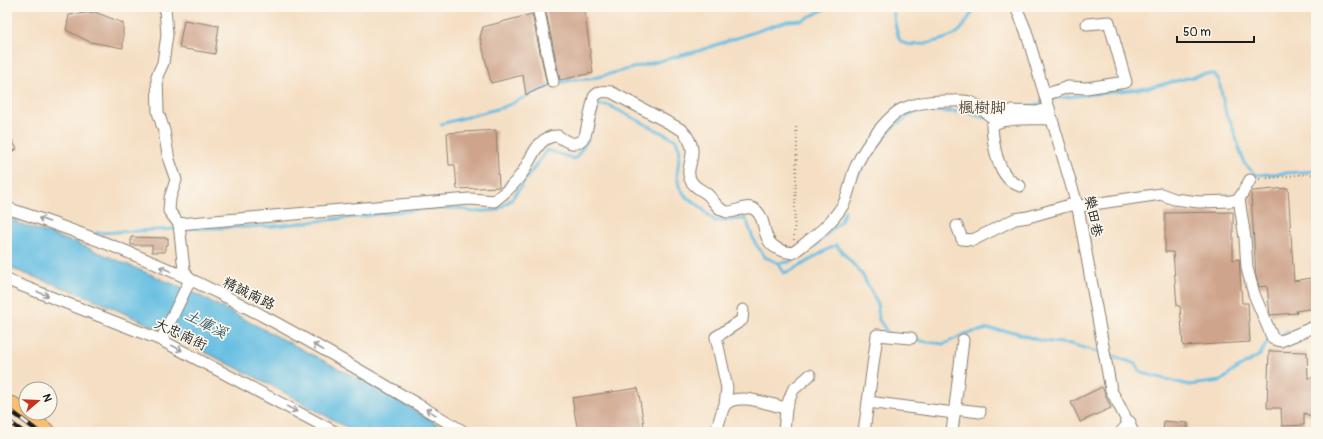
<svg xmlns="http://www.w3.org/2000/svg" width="1323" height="439" viewBox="0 0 1323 439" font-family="Pangolin,'LXGW WenKai TC',sans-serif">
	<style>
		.water { fill: #64bde2; stroke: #406c7f }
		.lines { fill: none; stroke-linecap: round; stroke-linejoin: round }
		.stream { stroke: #64bde2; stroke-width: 3 }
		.building { fill: #cfa48c }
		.minor-casing { stroke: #887e70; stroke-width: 13 }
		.major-casing { stroke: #887e70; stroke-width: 16 }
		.path { stroke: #887e70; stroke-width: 2; stroke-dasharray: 1 3; stroke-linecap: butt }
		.minor { stroke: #fff; stroke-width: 11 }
		.major { stroke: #fbbe6e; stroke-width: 14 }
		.rail-casing { stroke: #1c1c1c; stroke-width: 4.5 }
		.rail { stroke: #fbf7ec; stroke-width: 3; stroke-dasharray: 9; stroke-linecap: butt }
		.oneway { stroke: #999 }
		.labels { text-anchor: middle; stroke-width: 3.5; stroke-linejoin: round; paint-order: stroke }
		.street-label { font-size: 14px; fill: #1c1c1c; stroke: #fbf7ec }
		.water-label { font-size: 15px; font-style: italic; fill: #395c6b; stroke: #fbf7ec }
		.quarter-label { font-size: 16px; fill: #5b4c43; stroke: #fbf7ec }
	</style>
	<rect width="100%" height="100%" fill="#fbf7ec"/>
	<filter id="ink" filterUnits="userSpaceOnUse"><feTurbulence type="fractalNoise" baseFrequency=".025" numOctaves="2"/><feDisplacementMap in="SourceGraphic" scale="8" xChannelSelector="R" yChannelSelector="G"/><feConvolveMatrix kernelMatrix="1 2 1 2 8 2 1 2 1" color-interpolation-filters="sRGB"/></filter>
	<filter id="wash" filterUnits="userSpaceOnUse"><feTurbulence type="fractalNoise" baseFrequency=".012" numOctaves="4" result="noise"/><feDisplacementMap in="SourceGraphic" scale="16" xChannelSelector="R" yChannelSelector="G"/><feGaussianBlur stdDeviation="0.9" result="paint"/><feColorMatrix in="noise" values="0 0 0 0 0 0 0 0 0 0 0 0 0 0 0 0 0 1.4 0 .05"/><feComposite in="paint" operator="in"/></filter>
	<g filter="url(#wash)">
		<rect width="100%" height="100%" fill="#f5dfc4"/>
		<polygon class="water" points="7,219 86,247 196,294 391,396 450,432 355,432 267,383 163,331 89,297 7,267"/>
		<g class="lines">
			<g class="stream">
				<path d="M892,7C895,17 895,32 900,40C907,51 949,40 958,32C965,27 970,14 976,7"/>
				<polyline points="1050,99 1148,88 1204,74 1214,74 1219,80 1226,114 1231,122 1244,163 1256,175 1316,171"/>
				<polyline points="1026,107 1037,105 1045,101"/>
				<polyline points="441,124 504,107 551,85 572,80 590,79 698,51 787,21 803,20 829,7"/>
				<polyline points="591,132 598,105 608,105 676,140 680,150 677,175 679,186 686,197 696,203 715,221 746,219 755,243 765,257 778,263 789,262 815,246 841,221 845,210"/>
				<polyline points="857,177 865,163 892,128 916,111 966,112 982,117 986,116"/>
				<polyline points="182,229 275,226 424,209 459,208 473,212 497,210 511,200 547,150 575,159 588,140"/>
				<polyline points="92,235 97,233 176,229"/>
				<polyline points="70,244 84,239"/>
				<path d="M778,263L784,273C806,266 816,254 836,245L862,274L877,303L879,320L888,333"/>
				<polyline points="1276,336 1288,332"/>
				<polyline points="913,340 944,344 965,334 988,329 1014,332 1041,341 1071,344 1101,353"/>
				<polyline points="1107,354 1136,364 1142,373 1189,385 1221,381 1236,369 1260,355 1269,339"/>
			</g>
		</g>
		<g id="blocks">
			<g class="building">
				<polygon points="545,7 584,7 593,73 560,80"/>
				<polygon points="95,12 123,23 123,48 90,42 66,30 69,15"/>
				<polygon points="532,14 547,85 526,95 523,75 491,83 480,37 483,27"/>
				<polygon points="184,20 219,26 215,54 179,48"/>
				<polygon points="7,130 17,149 7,155"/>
				<polygon points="496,130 499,187 457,189 455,165 449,165 447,133"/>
				<polygon points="1288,188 1294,281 1316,277 1316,308 1296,311 1297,313 1270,315 1267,286 1259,287 1256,276 1251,193 1252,191"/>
				<polygon points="1233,212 1233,260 1239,259 1242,303 1248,303 1250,342 1183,346 1180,306 1177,306 1173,252 1165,252 1165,213"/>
				<polygon points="131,237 168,238 168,245 165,245 165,252 152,252 152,245 131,245"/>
				<polygon points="1269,351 1307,352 1308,378 1316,377 1316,418 1304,413 1304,425 1282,426 1281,408 1267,408"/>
				<polygon points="1102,387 1111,408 1080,422 1071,402"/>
				<polygon points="638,388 645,432 578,432 572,398"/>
				<polygon points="1164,421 1188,423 1187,432 1163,432"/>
			</g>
		</g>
	</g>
	<g filter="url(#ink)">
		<use href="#blocks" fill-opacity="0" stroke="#887e70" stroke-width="1"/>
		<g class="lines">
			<g class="minor-casing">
				<g id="minor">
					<polyline points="538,7 553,82"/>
					<polyline points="1016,7 1026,31 1078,208 1111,390 1133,432"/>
					<polyline points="1045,95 1068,87 1086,88 1126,82 1109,22 1087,24"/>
					<path d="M1020,186C1015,184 1010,181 1007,177C996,164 993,142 992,126C1002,116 1038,119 1052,119"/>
					<polyline points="1239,199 1245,238 1247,268 1254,294 1273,339 1281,341 1316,326"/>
					<path d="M7,208C94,236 182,272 263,316C331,352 398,393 464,432"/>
					<path d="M179,224L445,201L470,199L494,201C505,193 515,184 523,172C532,158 538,135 558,136C568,143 577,148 585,136L594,97C599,91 603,91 611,92L682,130C704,154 682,166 691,181C695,188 701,189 707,194C714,200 717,210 727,212C736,213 745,204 754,209C772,221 754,248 793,253C812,238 830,226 843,205C849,195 850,182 854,171C861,152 885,118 902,109C916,103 929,101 944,101C969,101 970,98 990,116L1010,111L1038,112L1049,108"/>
					<polyline points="957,226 962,239 973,240 1015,219 1028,217 1070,205 1080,206 1161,194 1174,199 1199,202 1231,201 1239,199 1250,180"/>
					<polyline points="7,280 161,340 335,432"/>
					<polyline points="161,340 190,280 184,270 179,224 169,211 170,198 176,180 169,160 164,131 158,112 157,76 163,63 167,35 165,7"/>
					<polyline points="868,402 954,413"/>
					<polyline points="725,405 727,388 716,337 742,320 743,310"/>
					<polyline points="955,409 980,412"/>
					<path d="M716,432C719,424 721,411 725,405C736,391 771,405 786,408"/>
					<polyline points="784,432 786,408 793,390 810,375"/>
					<polyline points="864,432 877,335 911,338"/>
					<polyline points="952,432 963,340"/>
					<polyline points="1121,432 1130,422"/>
				</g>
			</g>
			<g class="major-casing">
				<g id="major">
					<polyline points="13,404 49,432"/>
					<polyline points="7,428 13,432"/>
				</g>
			</g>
			<g class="path">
				<polyline points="1259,179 1308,174 1316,175"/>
				<polyline points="794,240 797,145 796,125"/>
			</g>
			<use href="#minor" class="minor"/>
			<use href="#major" class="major"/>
			<g class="rail-casing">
				<g id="rail">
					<polyline points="7,408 39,432"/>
					<polyline points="7,420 23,432"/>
				</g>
			</g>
			<use href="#rail" class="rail"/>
		</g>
		<defs><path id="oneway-shaft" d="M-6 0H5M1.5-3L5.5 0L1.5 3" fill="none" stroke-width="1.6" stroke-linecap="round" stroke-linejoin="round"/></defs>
		<g class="oneway">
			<use href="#oneway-shaft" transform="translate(44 220) rotate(-161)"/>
			<use href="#oneway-shaft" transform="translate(165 269) rotate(-157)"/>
			<use href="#oneway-shaft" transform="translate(43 294) rotate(21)"/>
			<use href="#oneway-shaft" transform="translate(318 347) rotate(-150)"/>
			<use href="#oneway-shaft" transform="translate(177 348) rotate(27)"/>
			<use href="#oneway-shaft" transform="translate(292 409) rotate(28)"/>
			<use href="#oneway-shaft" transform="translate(431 412) rotate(-149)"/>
		</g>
	</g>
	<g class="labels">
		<g class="street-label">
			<text transform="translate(1094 216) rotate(78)" y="5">樂田巷</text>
			<text transform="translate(249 293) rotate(26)" y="5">精誠南路</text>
			<text transform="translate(181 334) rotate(25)" y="5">大忠南街</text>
		</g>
		<g class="water-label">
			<text transform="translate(206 324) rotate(27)" y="5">土庫溪</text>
		</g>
		<g class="quarter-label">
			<text x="982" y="113">楓樹脚</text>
		</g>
	</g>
	<rect width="1323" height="439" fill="none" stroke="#fbf7ec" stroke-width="24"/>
	<g transform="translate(38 401) rotate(71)"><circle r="19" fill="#fbf7ec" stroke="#a29f99"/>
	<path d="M0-3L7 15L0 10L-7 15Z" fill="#c8321e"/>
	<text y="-6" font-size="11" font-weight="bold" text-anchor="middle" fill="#1c1c1c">N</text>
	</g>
	<path d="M1177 36v6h77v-6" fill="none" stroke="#1c1c1c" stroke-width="2"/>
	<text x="1183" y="36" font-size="12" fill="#1c1c1c" stroke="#fbf7ec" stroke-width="3" paint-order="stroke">50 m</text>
</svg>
